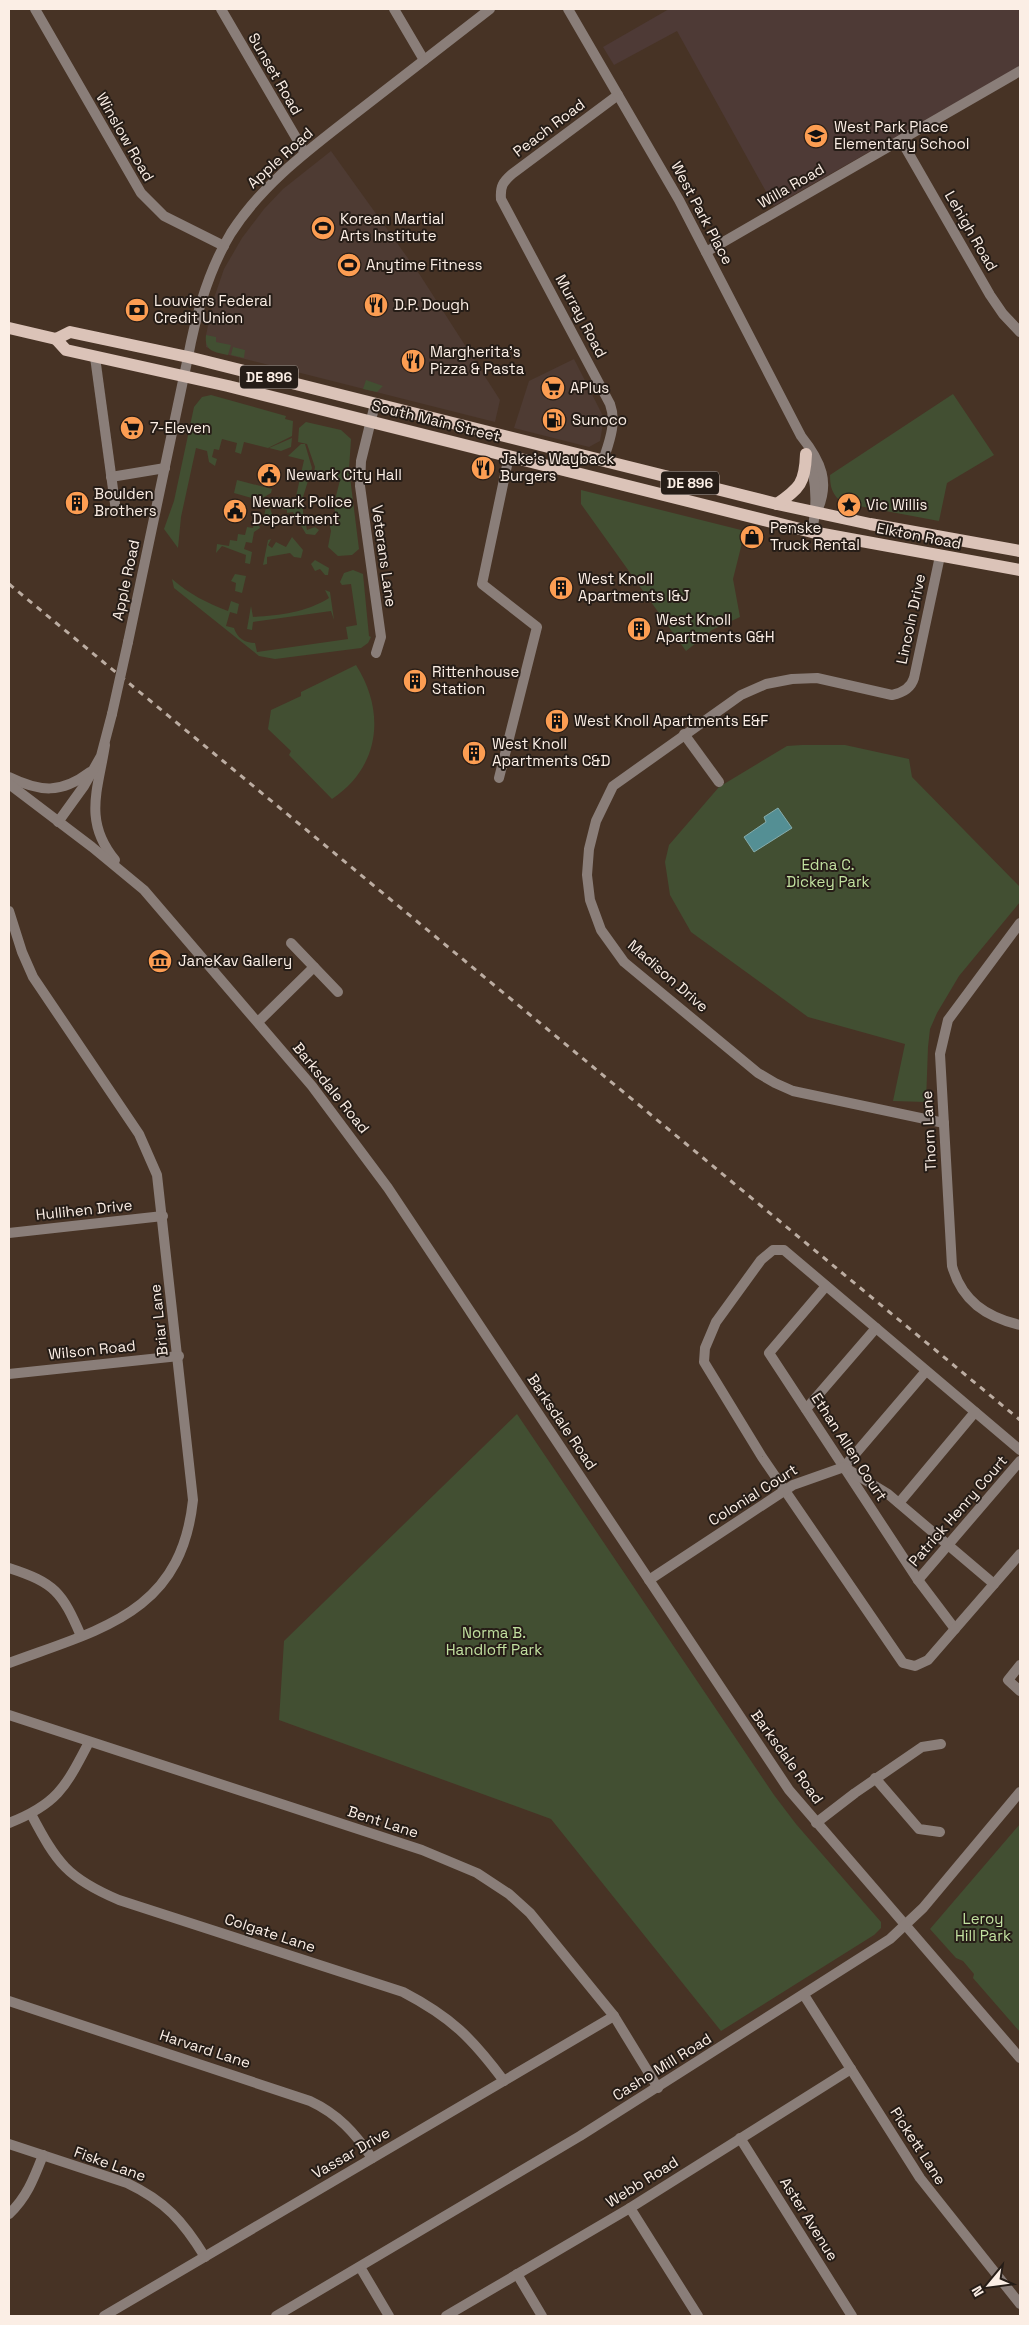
<svg xmlns="http://www.w3.org/2000/svg" width="1029" height="2325" viewBox="0 0 1029 2325" font-family="'Space Grotesk',sans-serif">
	<style>
		.commercial { fill: #4e3b33 }
		.education { fill: #4e3a36 }
		.green { fill: #424f32 }
		.water { fill: #548f94; stroke: #86acac }
		.lines { fill: none; stroke-linecap: round; stroke-linejoin: round }
		.minor { stroke: #8a7e79; stroke-width: 10 }
		.tertiary { stroke: #8a7e79; stroke-width: 10 }
		.primary { stroke: #dbc3b8; stroke-width: 12 }
		.rail { stroke: #bcada2; stroke-width: 3; stroke-dasharray: 6 6; stroke-linecap: butt }
		.tertiary-bridge { stroke: #8a7e79; stroke-width: 10 }
		.labels { text-anchor: middle; stroke-width: 4; stroke-linejoin: round; paint-order: stroke }
		.shield { fill: #261d17; stroke: #bbafa7; stroke-width: 1 }
		.shield-label { font-size: 14px; font-weight: bold; fill: #fbeee5 }
		.street-label { font-size: 15px; fill: #fbeee5; stroke: #261d17 }
		.poi-label { font-size: 15px; fill: #fbeee5; stroke: #261d17; text-anchor: start }
		.park-label { font-size: 15px; fill: #c2e1a0; stroke: #261d17 }
	</style>
	<rect width="100%" height="100%" fill="#473325"/>
	<g class="commercial">
		<polygon points="331,151 420,275 500,400 495,422 217,352 206,347 206,335 214,298 224,269 242,238 264,209 283,189"/>
		<polygon points="574,359 604,418 600,441 589,447 514,428 529,381"/>
	</g>
	<polygon class="education" points="669,9 1020,9 1020,66 774,206 677,31 614,65 603,47"/>
	<g class="green">
		<path d="M206,335L216,337V342L231,345L228,355C215,352 204,352 206,335Z"/>
		<polygon points="233,347 245,350 244,358 231,355"/>
		<polygon points="366,380 383,386 377,392 363,389"/>
		<path d="M953,394L994,455L947,483L939,521L843,503C832,495 830,487 830,475Z"/>
		<polygon points="211,395 286,416 285,419 293,421 292,436 268,448 244,442 241,454 235,452 237,443 222,439 219,450 214,449 212,457 217,459 215,466 209,462 207,451 196,448 181,517 178,548 164,529 174,501 194,407 202,397"/>
		<polygon points="306,422 341,430 351,439 349,469 359,549 352,555 338,556 328,547 331,531 329,522 336,519 334,504 340,480 314,472 315,467 307,444 298,442 299,428"/>
		<polygon points="292,438 291,447 281,451 269,448"/>
		<polygon points="301,444 305,444 312,468 303,497 303,512 307,530 315,527 319,530 315,535 306,534 293,512 287,513 287,510 282,509 282,504 278,503 279,497 295,501 304,460 288,456"/>
		<polygon points="237,480 272,489 271,493 259,500 234,493"/>
		<polygon points="581,490 745,531 733,579 740,617 712,630 686,651 581,504"/>
		<polygon points="266,507 270,508 273,517 263,526 261,516 264,516"/>
		<polygon points="254,521 258,522 260,528 254,532 252,543 246,542 244,549 252,552 250,564 245,563 246,555 222,546 216,553 217,544 229,546 230,540 237,541 238,534 245,535 247,527 253,528"/>
		<polygon points="292,537 303,550 301,558 294,557 290,553 267,557 267,564 263,565 268,540 271,539 268,545 272,548 276,542 286,547"/>
		<polygon points="315,560 329,568 328,575 325,575 320,569 315,571 311,564"/>
		<path d="M353,570L363,574L369,636L371,637L368,643L361,648L275,659L259,656L174,588L172,579C189,594 207,603 228,611L231,601L239,604L237,614L230,612L226,626L234,628C237,638 245,643 255,643L257,652L348,639L346,627L357,625L351,584L342,585L340,582L344,573Z"/>
		<polygon points="235,574 246,576 242,593 235,591 236,583 231,581"/>
		<path d="M325,590L330,592L334,620L331,611L253,622L252,630L247,629L251,606L253,617C280,615 305,613 329,598Z"/>
		<path d="M356,665C386,712 380,767 332,799L289,755L291,751L268,729L271,710L301,696V692Z"/>
		<polygon points="802,745 845,745 909,759 912,777 1020,887 1020,902 959,976 937,1013 930,1029 928,1047 926,1102 893,1101 905,1044 808,1017 691,932 670,895 665,862 669,845 719,787 787,746"/>
		<polygon points="517,1414 774,1795 796,1824 881,1922 881,1928 874,1935 721,2031 551,1819 279,1720 284,1641"/>
		<polygon points="1020,1824 1020,2032 973,1978 974,1974 963,1961 956,1958 930,1929"/>
	</g>
	<polygon class="water" points="778,808 792,828 754,852 744,837 766,822 764,817"/>
	<g class="lines">
		<g class="minor">
			<polyline points="35,9 141,193 164,216 224,246"/>
			<polyline points="221,9 305,153"/>
			<polyline points="394,9 424,60"/>
			<polyline points="901,140 990,295 1003,314 1020,332"/>
			<polyline points="706,252 1020,71"/>
			<polyline points="95,357 116,511"/>
			<path d="M188,357C196,314 208,271 231,233C263,183 310,149 356,113C401,78 445,44 490,9"/>
			<polyline points="375,404 361,461 360,486 381,637 376,653"/>
			<path d="M603,461C609,442 617,423 610,404L501,199C500,186 503,182 512,174L618,95"/>
			<path d="M940,556L914,678C911,688 902,693 892,695L817,678L792,679L766,684L741,695L613,786L596,821L589,849L587,875L590,900L601,930L624,962L758,1073L775,1083L793,1091L944,1123"/>
			<polyline points="684,734 719,782"/>
			<polyline points="499,778 537,627 482,584 509,456"/>
			<path d="M9,911L22,952L33,977L139,1134L157,1175L193,1500C181,1614 100,1629 9,1663"/>
			<path d="M1020,923L948,1020L940,1054L952,1266C962,1301 986,1317 1020,1325"/>
			<polyline points="291,943 338,992"/>
			<polyline points="258,1022 314,967"/>
			<polyline points="9,1233 163,1216"/>
			<polyline points="826,1286 769,1353 918,1580 955,1629"/>
			<polyline points="9,1374 179,1356"/>
			<polyline points="806,1409 876,1328"/>
			<polyline points="1020,1450 784,1250 773,1250 761,1260 716,1322 705,1348 704,1362 762,1457 903,1663 915,1666 928,1660 1020,1554"/>
			<polyline points="844,1467 926,1371"/>
			<polyline points="899,1503 975,1412"/>
			<path d="M9,1568C55,1583 62,1592 81,1636"/>
			<polyline points="649,1580 793,1485 844,1467 888,1494 994,1584"/>
			<polyline points="918,1580 1020,1461"/>
			<polyline points="1020,1665 1008,1680 1020,1691"/>
			<polyline points="9,1715 422,1850 477,1873 509,1894 530,1913 614,2016 658,2088"/>
			<polyline points="875,1778 919,1829 940,1832"/>
			<path d="M31,1814C57,1863 67,1878 119,1900L403,1992C451,2017 472,2038 504,2081"/>
			<path d="M9,1823C58,1804 66,1786 89,1742"/>
			<polyline points="816,1823 855,1793 922,1747 941,1744"/>
			<polyline points="804,1995 920,2178 1020,2304"/>
			<path d="M9,2001L310,2101C338,2114 355,2133 372,2158"/>
			<polyline points="740,2138 852,2316"/>
			<path d="M9,2144L127,2183C165,2201 183,2221 205,2257"/>
			<polyline points="630,2208 698,2316"/>
			<path d="M9,2214C27,2197 34,2178 43,2155"/>
			<polyline points="360,2267 389,2316"/>
			<polyline points="517,2274 542,2316"/>
			<polyline points="104,2316 614,2016"/>
			<polyline points="446,2316 630,2208 851,2069"/>
		</g>
		<g class="tertiary">
			<path d="M568,9L679,200L801,436C821,461 831,483 816,513"/>
			<path d="M807,456C818,480 817,506 812,532"/>
			<polyline points="111,477 165,468"/>
			<polyline points="128,642 188,357"/>
			<path d="M105,745C98,790 83,821 115,860"/>
			<path d="M9,777C40,792 61,794 90,772"/>
			<polyline points="9,784 92,847 144,890 312,1086 388,1188 789,1790 1020,2058"/>
			<polyline points="58,822 84,786 101,756 112,714"/>
			<polyline points="276,2316 580,2136 890,1939 923,1908 1020,1792"/>
		</g>
		<g class="primary">
			<polyline points="9,328 56,339 70,332 188,357 777,504 870,524 1020,551"/>
			<polyline points="56,339 66,350 228,386 812,532 1020,570"/>
			<path d="M777,504C800,488 805,483 806,454"/>
		</g>
		<polyline class="rail" points="9,584 1020,1420"/>
		<polyline class="tertiary-bridge" points="112,714 128,642"/>
	</g>
	<defs>
		<g id="school-disc" transform="scale(1.25)"><circle r="9.5" fill="#fc9d52" stroke="#261d17"/><path d="M0-5L7-2L0 1L-7-2ZM-4 1L0 2.5L4 1V4Q0 6-4 4Z" fill="#111"/></g>
		<g id="stadium-disc" transform="scale(1.25)"><circle r="9.5" fill="#fc9d52" stroke="#261d17"/><path d="M0-5a6.5 5 0 1 0 0 10a6.5 5 0 1 0 0-10ZM-3.5-1.8h7v3.6h-7Z" fill="#111"/></g>
		<g id="restaurant-disc" transform="scale(1.25)"><circle r="9.5" fill="#fc9d52" stroke="#261d17"/><path d="M-5-6h1v4h1v-4h1v4h1v-4h1v5L-1.5 .5V6h-2V.5L-5-1ZM5-6V6H3V1.5H1.5Q1.5-4 5-6Z" fill="#111"/></g>
		<g id="bank-disc" transform="scale(1.25)"><circle r="9.5" fill="#fc9d52" stroke="#261d17"/><path d="M-6-4H6V4H-6ZM0-2.3a2.3 2.3 0 1 0 0 4.6a2.3 2.3 0 1 0 0-4.6Z" fill="#111"/></g>
		<g id="supermarket-disc" transform="scale(1.25)"><circle r="9.5" fill="#fc9d52" stroke="#261d17"/><path d="M-6-5.5h2.5l.6 2H6L4.5 2H-2.5L-4.4-4H-6ZM-1.5 3.2a1.3 1.3 0 1 0 .1 0ZM3 3.2a1.3 1.3 0 1 0 .1 0Z" fill="#111"/></g>
		<g id="fuel-disc" transform="scale(1.25)"><circle r="9.5" fill="#fc9d52" stroke="#261d17"/><path d="M-5.5-6h7V0h2V4h1.3V-2.5L3-4.5l.8-.8L6-3V5H2.5V1h-1V6h-7ZM-4.2-4.7v3.2H.2V-4.7Z" fill="#111"/></g>
		<g id="civic-disc" transform="scale(1.25)"><circle r="9.5" fill="#fc9d52" stroke="#261d17"/><path d="M-.6-6.5H3V-4.5H.6V-3L4-1V1h2V6H-6V1h2V-1L-.6-3ZM-1.2 2.5V6h2.4V2.5Z" fill="#111"/></g>
		<g id="building-disc" transform="scale(1.25)"><circle r="9.5" fill="#fc9d52" stroke="#261d17"/><path d="M-4-6H4V6H1V3H-1V6H-4ZM-2.5-4.3h1.7v1.8h-1.7ZM.8-4.3h1.7v1.8H.8ZM-2.5-1h1.7V.8h-1.7ZM.8-1h1.7V.8H.8Z" fill="#111"/></g>
		<g id="sight-disc" transform="scale(1.25)"><circle r="9.5" fill="#fc9d52" stroke="#261d17"/><path d="M0-6L1.8-2.2L6-1.7L2.9 1.2L3.7 5.4L0 3.3L-3.7 5.4L-2.9 1.2L-6-1.7L-1.8-2.2Z" fill="#111"/></g>
		<g id="shop-disc" transform="scale(1.25)"><circle r="9.5" fill="#fc9d52" stroke="#261d17"/><path d="M-5-2.5h2.3a2.7 3.5 0 0 1 5.4 0H5L5.5 6h-11ZM-1.5-2.5h3a1.5 2.3 0 0 0-3 0Z" fill="#111"/></g>
		<g id="museum-disc" transform="scale(1.25)"><circle r="9.5" fill="#fc9d52" stroke="#261d17"/><path d="M0-6L6-3V-2H-6V-3ZM-5-1h2V3h-2ZM-1-1h2V3h-2ZM3-1h2V3H3ZM-6 4H6V6H-6Z" fill="#111"/></g>
	</defs>
	<g fill-rule="evenodd">
		<use href="#school-disc" x="816" y="136"/>
		<use href="#stadium-disc" x="323" y="228"/>
		<use href="#stadium-disc" x="349" y="265"/>
		<use href="#restaurant-disc" x="376" y="305"/>
		<use href="#bank-disc" x="137" y="310"/>
		<use href="#restaurant-disc" x="413" y="361"/>
		<use href="#supermarket-disc" x="553" y="388"/>
		<use href="#fuel-disc" x="554" y="420"/>
		<use href="#supermarket-disc" x="132" y="428"/>
		<use href="#restaurant-disc" x="483" y="468"/>
		<use href="#civic-disc" x="269" y="475"/>
		<use href="#building-disc" x="77" y="503"/>
		<use href="#sight-disc" x="849" y="505"/>
		<use href="#civic-disc" x="235" y="511"/>
		<use href="#shop-disc" x="752" y="537"/>
		<use href="#building-disc" x="561" y="588"/>
		<use href="#building-disc" x="639" y="629"/>
		<use href="#building-disc" x="415" y="681"/>
		<use href="#building-disc" x="557" y="721"/>
		<use href="#building-disc" x="474" y="753"/>
		<use href="#museum-disc" x="160" y="961"/>
	</g>
	<g class="labels">
		<g class="shield">
			<rect x="240" y="365.5" width="58" height="23" rx="4"/>
			<rect x="661" y="471.5" width="58" height="23" rx="4"/>
		</g>
		<g class="shield-label">
			<text x="269" y="382">DE 896</text>
			<text x="690" y="488">DE 896</text>
		</g>
		<g class="street-label">
			<text transform="translate(275 74) rotate(60)" y="5">Sunset Road</text>
			<text transform="translate(549 128) rotate(-37)" y="5">Peach Road</text>
			<text transform="translate(125 137) rotate(60)" y="5">Winslow Road</text>
			<text transform="translate(280 158) rotate(-42)" y="5">Apple Road</text>
			<text transform="translate(791 186) rotate(-30)" y="5">Willa Road</text>
			<text transform="translate(702 213) rotate(62)" y="5">West Park Place</text>
			<text transform="translate(971 231) rotate(60)" y="5">Lehigh Road</text>
			<text transform="translate(581 316) rotate(62)" y="5">Murray Road</text>
			<text transform="translate(436 421) rotate(14)" y="5">South Main Street</text>
			<text transform="translate(919 536) rotate(11)" y="5">Elkton Road</text>
			<text transform="translate(384 556) rotate(82)" y="5">Veterans Lane</text>
			<text transform="translate(126 580) rotate(-78)" y="5">Apple Road</text>
			<text transform="translate(911 619) rotate(-78)" y="5">Lincoln Drive</text>
			<text transform="translate(668 976) rotate(41)" y="5">Madison Drive</text>
			<text transform="translate(331 1088) rotate(51)" y="5">Barksdale Road</text>
			<text transform="translate(929 1131) rotate(-93)" y="5">Thorn Lane</text>
			<text transform="translate(84 1210) rotate(-6)" y="5">Hullihen Drive</text>
			<text transform="translate(159 1320) rotate(-96)" y="5">Briar Lane</text>
			<text transform="translate(92 1350) rotate(-6)" y="5">Wilson Road</text>
			<text transform="translate(562 1422) rotate(56)" y="5">Barksdale Road</text>
			<text transform="translate(849 1447) rotate(57)" y="5">Ethan Allen Court</text>
			<text transform="translate(753 1495) rotate(-32)" y="5">Colonial Court</text>
			<text transform="translate(958 1511) rotate(-49)" y="5">Patrick Henry Court</text>
			<text transform="translate(787 1757) rotate(54)" y="5">Barksdale Road</text>
			<text transform="translate(383 1822) rotate(18)" y="5">Bent Lane</text>
			<text transform="translate(270 1933) rotate(18)" y="5">Colgate Lane</text>
			<text transform="translate(205 2049) rotate(18)" y="5">Harvard Lane</text>
			<text transform="translate(662 2067) rotate(-32)" y="5">Casho Mill Road</text>
			<text transform="translate(918 2146) rotate(57)" y="5">Pickett Lane</text>
			<text transform="translate(351 2153) rotate(-30)" y="5">Vassar Drive</text>
			<text transform="translate(110 2164) rotate(20)" y="5">Fiske Lane</text>
			<text transform="translate(642 2182) rotate(-32)" y="5">Webb Road</text>
			<text transform="translate(809 2219) rotate(58)" y="5">Aster Avenue</text>
		</g>
		<g class="poi-label">
			<text x="834" y="132">West Park Place<tspan x="834" dy="17">Elementary School</tspan></text>
			<text x="340" y="224">Korean Martial<tspan x="340" dy="17">Arts Institute</tspan></text>
			<text x="366" y="270">Anytime Fitness</text>
			<text x="154" y="306">Louviers Federal<tspan x="154" dy="17">Credit Union</tspan></text>
			<text x="394" y="310">D.P. Dough</text>
			<text x="430" y="357">Margherita’s<tspan x="430" dy="17">Pizza &amp; Pasta</tspan></text>
			<text x="570" y="393">APlus</text>
			<text x="572" y="425">Sunoco</text>
			<text x="150" y="433">7-Eleven</text>
			<text x="500" y="464">Jake's Wayback<tspan x="500" dy="17">Burgers</tspan></text>
			<text x="286" y="480">Newark City Hall</text>
			<text x="94" y="499">Boulden<tspan x="94" dy="17">Brothers</tspan></text>
			<text x="252" y="507">Newark Police<tspan x="252" dy="17">Department</tspan></text>
			<text x="866" y="510">Vic Willis</text>
			<text x="770" y="533">Penske<tspan x="770" dy="17">Truck Rental</tspan></text>
			<text x="578" y="584">West Knoll<tspan x="578" dy="17">Apartments I&amp;J</tspan></text>
			<text x="656" y="625">West Knoll<tspan x="656" dy="17">Apartments G&amp;H</tspan></text>
			<text x="432" y="677">Rittenhouse<tspan x="432" dy="17">Station</tspan></text>
			<text x="574" y="726">West Knoll Apartments E&amp;F</text>
			<text x="492" y="749">West Knoll<tspan x="492" dy="17">Apartments C&amp;D</tspan></text>
			<text x="178" y="966">JaneKav Gallery</text>
		</g>
		<g class="park-label">
			<text x="828" y="870">Edna C.<tspan x="828" dy="17">Dickey Park</tspan></text>
			<text x="494" y="1638">Norma B.<tspan x="494" dy="17">Handloff Park</tspan></text>
			<text x="983" y="1924">Leroy<tspan x="983" dy="17">Hill Park</tspan></text>
		</g>
	</g>
	<rect width="1029" height="2325" fill="none" stroke="#fbeee5" stroke-width="20"/>
	<g transform="translate(989 2285) rotate(241)" stroke="#261d17" stroke-width="4" paint-order="stroke">
	<path d="M0-4L9 19L0 12L-9 19Z" fill="#fbeee5"/>
	<text y="-8" font-size="14" font-weight="bold" text-anchor="middle" fill="#fbeee5">N</text>
	</g>
</svg>
